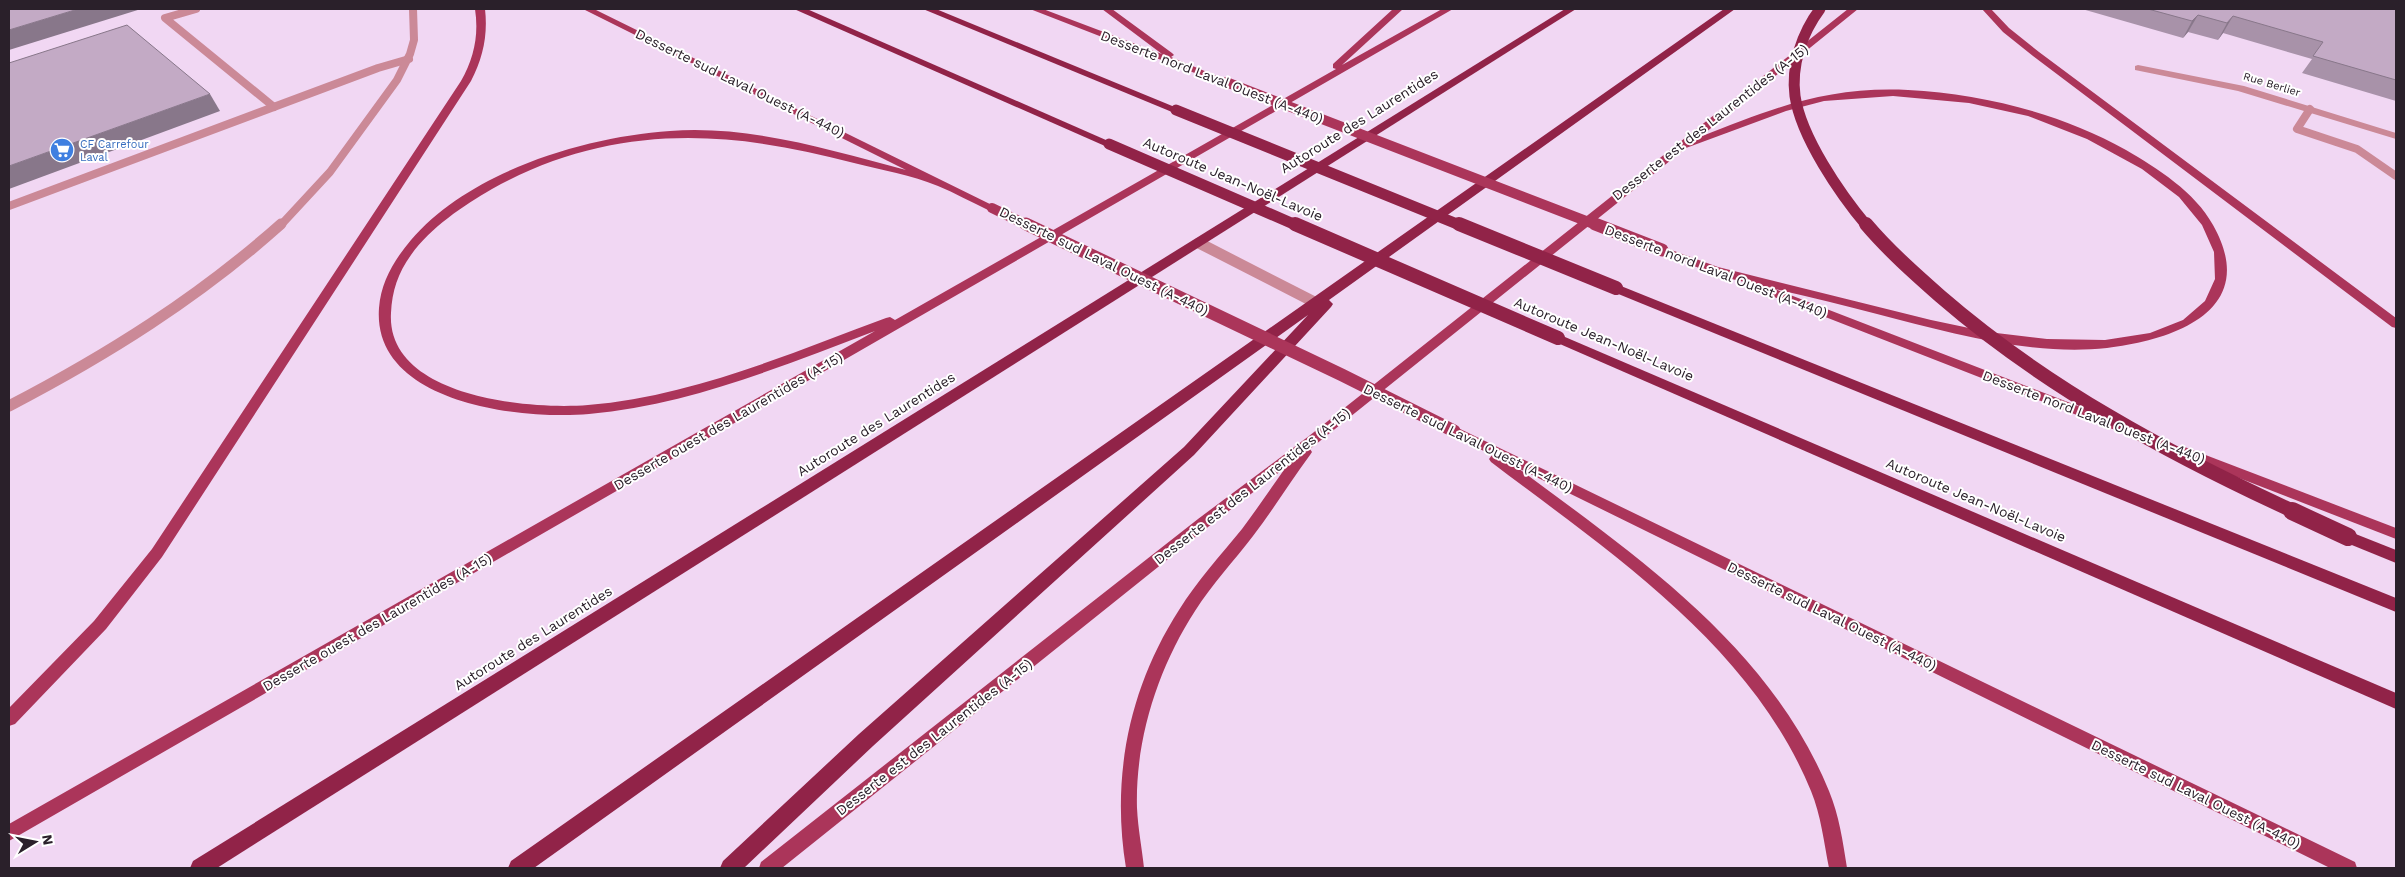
<svg xmlns="http://www.w3.org/2000/svg" width="2405" height="877" viewBox="0 0 2405 877" font-family="'Work Sans',sans-serif">
	<style>
		.lines { fill: none; stroke-linecap: round; stroke-linejoin: round }
		.service-far1 { stroke: #cb8997; stroke-width: 8 }
		.service { stroke: #cb8997; stroke-width: 11 }
		.minor { fill: #cb8997; fill-rule: evenodd }
		.primary { fill: #ab355a; fill-rule: evenodd }
		.motorway { fill: #912348; fill-rule: evenodd }
		.primary-bridge-far1 { stroke: #ab355a; stroke-width: 10 }
		.primary-bridge { stroke: #ab355a; stroke-width: 13 }
		.motorway-bridge-far2 { stroke: #912348; stroke-width: 11 }
		.motorway-bridge-far1 { stroke: #912348; stroke-width: 14 }
		.motorway-bridge { stroke: #912348; stroke-width: 18 }
		.wall { fill: #a892a9 }
		.shaded-wall { fill: #88778a }
		.building { fill: #c3aac5; stroke: #88778a }
		.labels { text-anchor: middle; stroke-width: 4; stroke-linejoin: round; paint-order: stroke }
		.far-street-label { font-size: 11px; fill: #2a202a; stroke: #fff }
		.far-shop-label { font-size: 11px; fill: #366cbe; stroke: #fff; text-anchor: start }
		.street-label { font-size: 14px; fill: #2a202a; stroke: #fff }
	</style>
	<rect width="100%" height="100%" fill="#f1d7f3"/>
	<g class="lines">
		<g class="service-far1">
			<polyline points="196,9 165,18 274,107"/>
			<polyline points="2310,109 2297,129 2357,149 2396,176"/>
			<polyline points="9,206 378,68 409,59"/>
			<polyline points="280,226 330,172 397,80 410,54 414,40 413,9"/>
		</g>
		<g class="service">
			<polyline points="1199,243 1322,306"/>
			<path d="M9,406C107,355 198,298 281,224"/>
		</g>
		<polygon class="minor" points="2138,65 2244,86 2396,133 2396,139 2238,91 2135,70 2135,66"/>
		<g class="primary">
			<path d="M475,9H485C488,35 483,58 471,81L162,557L106,629L15,724L9,726V708L94,621L152,549L461,81C474,58 479,35 475,9Z"/>
			<path d="M583,9H594L998,208L992,211L988,210C971,202 955,193 938,186C912,175 881,170 854,163C727,129 611,123 492,189C463,206 431,227 411,255C398,273 392,291 391,313C386,397 529,410 588,405C692,396 789,354 886,318L890,317L895,320L1336,69L1333,68V64L1393,9H1403L1342,65L1442,9H1453L9,841V824L875,331C782,366 689,405 589,414C520,420 372,403 379,308C381,282 394,260 411,240C469,172 583,137 670,131C750,125 830,150 906,170Z"/>
			<polygon points="1030,9 1043,9 1162,54 1102,9 1112,9 1172,53 1174,55 1171,57 1231,82 1223,84"/>
			<path d="M1848,9H1858L1700,137C1772,108 1829,86 1908,90C1983,94 2060,113 2126,150C2157,168 2195,192 2213,225C2261,310 2175,340 2107,348C2030,356 1951,333 1877,314C1844,305 1809,297 1775,289L2125,424L2127,427L2125,430H2115L1764,293L1762,290L1767,287L1718,276L1656,250L1658,248H1666L1718,267L1931,320L1988,332L2047,339L2105,340L2150,333L2183,320L2205,301L2215,279L2214,252L2202,225L2179,197L2142,169L2087,139L2028,116L1969,103L1893,96L1824,101L1786,111L1686,148L1310,449L1312,452L1310,455C1290,482 1273,510 1253,536C1234,561 1212,584 1195,611C1158,668 1135,740 1137,808C1138,829 1142,848 1144,868H1126C1111,777 1129,688 1179,610C1197,581 1220,556 1242,529C1257,509 1271,488 1286,467L1208,527L782,868H759L761,862L1198,519L1309,436Z"/>
			<polygon points="1982,9 1991,9 2009,28 2039,52 2396,318 2396,328 2392,327 2033,56 2003,32"/>
			<path d="M1454,426L2355,862L2357,868H2330L1518,468C1639,558 1770,647 1829,791C1839,815 1843,842 1847,868H1829C1824,843 1821,815 1811,791C1751,645 1612,554 1491,462L1489,459L1492,455L1449,434L1447,431L1449,428Z"/>
			<polygon points="2182,446 2396,528 2396,539 2177,454 2175,451 2177,448"/>
		</g>
		<g class="motorway">
			<polygon points="794,9 807,9 1115,144 1113,146 1105,146"/>
			<polygon points="923,9 936,9 1182,110 1180,112 1172,112"/>
			<polygon points="1565,9 1576,9 217,868 190,868 193,861"/>
			<polygon points="1724,9 1735,9 1329,300 1333,304 1331,307 1194,455 873,746 744,868 720,868 723,861 859,734 1184,447 1308,315 534,868 508,868 511,861"/>
			<polygon points="1616,284 2396,598 2396,612 1611,291 1609,288 1611,285"/>
			<polygon points="1558,334 2396,693 2396,709 1553,341 1551,338"/>
			<polygon points="2348,531 2396,550 2396,563 2342,541 2340,537 2342,533"/>
		</g>
		<g class="primary-bridge-far1">
			<polyline points="1226,82 1599,226"/>
			<polyline points="992,208 1029,226"/>
		</g>
		<g class="primary-bridge">
			<polyline points="1026,224 1342,375 1454,431"/>
			<polyline points="1595,224 1662,250"/>
		</g>
		<g class="motorway-bridge-far2">
			<path d="M1820,9C1802,33 1791,65 1795,96C1801,137 1840,194 1867,226"/>
			<polyline points="1176,110 1462,226"/>
			<polyline points="1109,144 1298,226"/>
		</g>
		<g class="motorway-bridge-far1">
			<polyline points="1295,224 1558,338"/>
			<polyline points="1459,224 1616,288"/>
			<path d="M1866,224C1888,250 1914,273 1940,296C2045,387 2169,454 2295,512"/>
		</g>
		<polyline class="motorway-bridge" points="2292,511 2348,537"/>
	</g>
	<polygon class="wall" points="2082,9 2396,9 2396,101 2302,73 2312,59 2223,33 2218,40 2188,32 2183,38"/>
	<g class="shaded-wall">
		<polygon points="78,9 141,9 9,50 9,30"/>
		<polygon points="2198,15 2188,32 2183,38 2192,21"/>
		<polygon points="2233,16 2223,33 2218,40 2227,23"/>
		<polygon points="210,94 220,111 9,189 9,166"/>
	</g>
	<g class="building">
		<polygon points="9,9 78,9 9,30"/>
		<polygon points="2148,9 2396,9 2396,80 2313,56 2323,42 2233,16 2227,23 2198,15 2192,21"/>
		<polygon points="127,25 210,94 9,166 9,63"/>
	</g>
	<defs>
		<g id="supermarket-disc" transform="scale(1.25)"><circle r="9.5" fill="#3f7fe0" stroke="#fff"/><path d="M-6-5.5h2.5l.6 2H6L4.5 2H-2.5L-4.4-4H-6ZM-1.5 3.2a1.3 1.3 0 1 0 .1 0ZM3 3.2a1.3 1.3 0 1 0 .1 0Z" fill="#fff"/></g>
	</defs>
	<g fill-rule="evenodd">
		<use href="#supermarket-disc" x="62" y="150"/>
	</g>
	<g class="labels">
		<g class="far-street-label">
			<text transform="translate(2272 84) rotate(17)" y="4">Rue Berlier</text>
		</g>
		<g class="far-shop-label">
			<text x="80" y="148">CF Carrefour<tspan x="80" dy="13">Laval</tspan></text>
		</g>
		<g class="street-label">
			<text transform="translate(1212 77) rotate(21)" y="5">Desserte nord Laval Ouest (A-440)</text>
			<text transform="translate(740 83) rotate(26)" y="5">Desserte sud Laval Ouest (A-440)</text>
			<text transform="translate(1359 121) rotate(-32)" y="5">Autoroute des Laurentides</text>
			<text transform="translate(1710 122) rotate(-38)" y="5">Desserte est des Laurentides (A-15)</text>
			<text transform="translate(1233 179) rotate(23)" y="5">Autoroute Jean-Noël-Lavoie</text>
			<text transform="translate(1104 261) rotate(26)" y="5">Desserte sud Laval Ouest (A-440)</text>
			<text transform="translate(1716 271) rotate(21)" y="5">Desserte nord Laval Ouest (A-440)</text>
			<text transform="translate(1604 339) rotate(23)" y="5">Autoroute Jean-Noël-Lavoie</text>
			<text transform="translate(2094 417) rotate(21)" y="5">Desserte nord Laval Ouest (A-440)</text>
			<text transform="translate(728 421) rotate(-30)" y="5">Desserte ouest des Laurentides (A-15)</text>
			<text transform="translate(876 424) rotate(-32)" y="5">Autoroute des Laurentides</text>
			<text transform="translate(1468 438) rotate(26)" y="5">Desserte sud Laval Ouest (A-440)</text>
			<text transform="translate(1252 486) rotate(-38)" y="5">Desserte est des Laurentides (A-15)</text>
			<text transform="translate(1976 500) rotate(23)" y="5">Autoroute Jean-Noël-Lavoie</text>
			<text transform="translate(1832 616) rotate(26)" y="5">Desserte sud Laval Ouest (A-440)</text>
			<text transform="translate(377 622) rotate(-30)" y="5">Desserte ouest des Laurentides (A-15)</text>
			<text transform="translate(533 638) rotate(-32)" y="5">Autoroute des Laurentides</text>
			<text transform="translate(934 737) rotate(-38)" y="5">Desserte est des Laurentides (A-15)</text>
			<text transform="translate(2196 794) rotate(26)" y="5">Desserte sud Laval Ouest (A-440)</text>
		</g>
	</g>
	<rect width="2405" height="877" fill="none" stroke="#2a202a" stroke-width="20"/>
	<g transform="translate(35 842) rotate(80)" stroke="#ffffff" stroke-width="4" paint-order="stroke">
	<path d="M0-4L9 19L0 12L-9 19Z" fill="#2a202a"/>
	<text y="-8" font-size="14" font-weight="bold" text-anchor="middle" fill="#2a202a">N</text>
	</g>
</svg>
